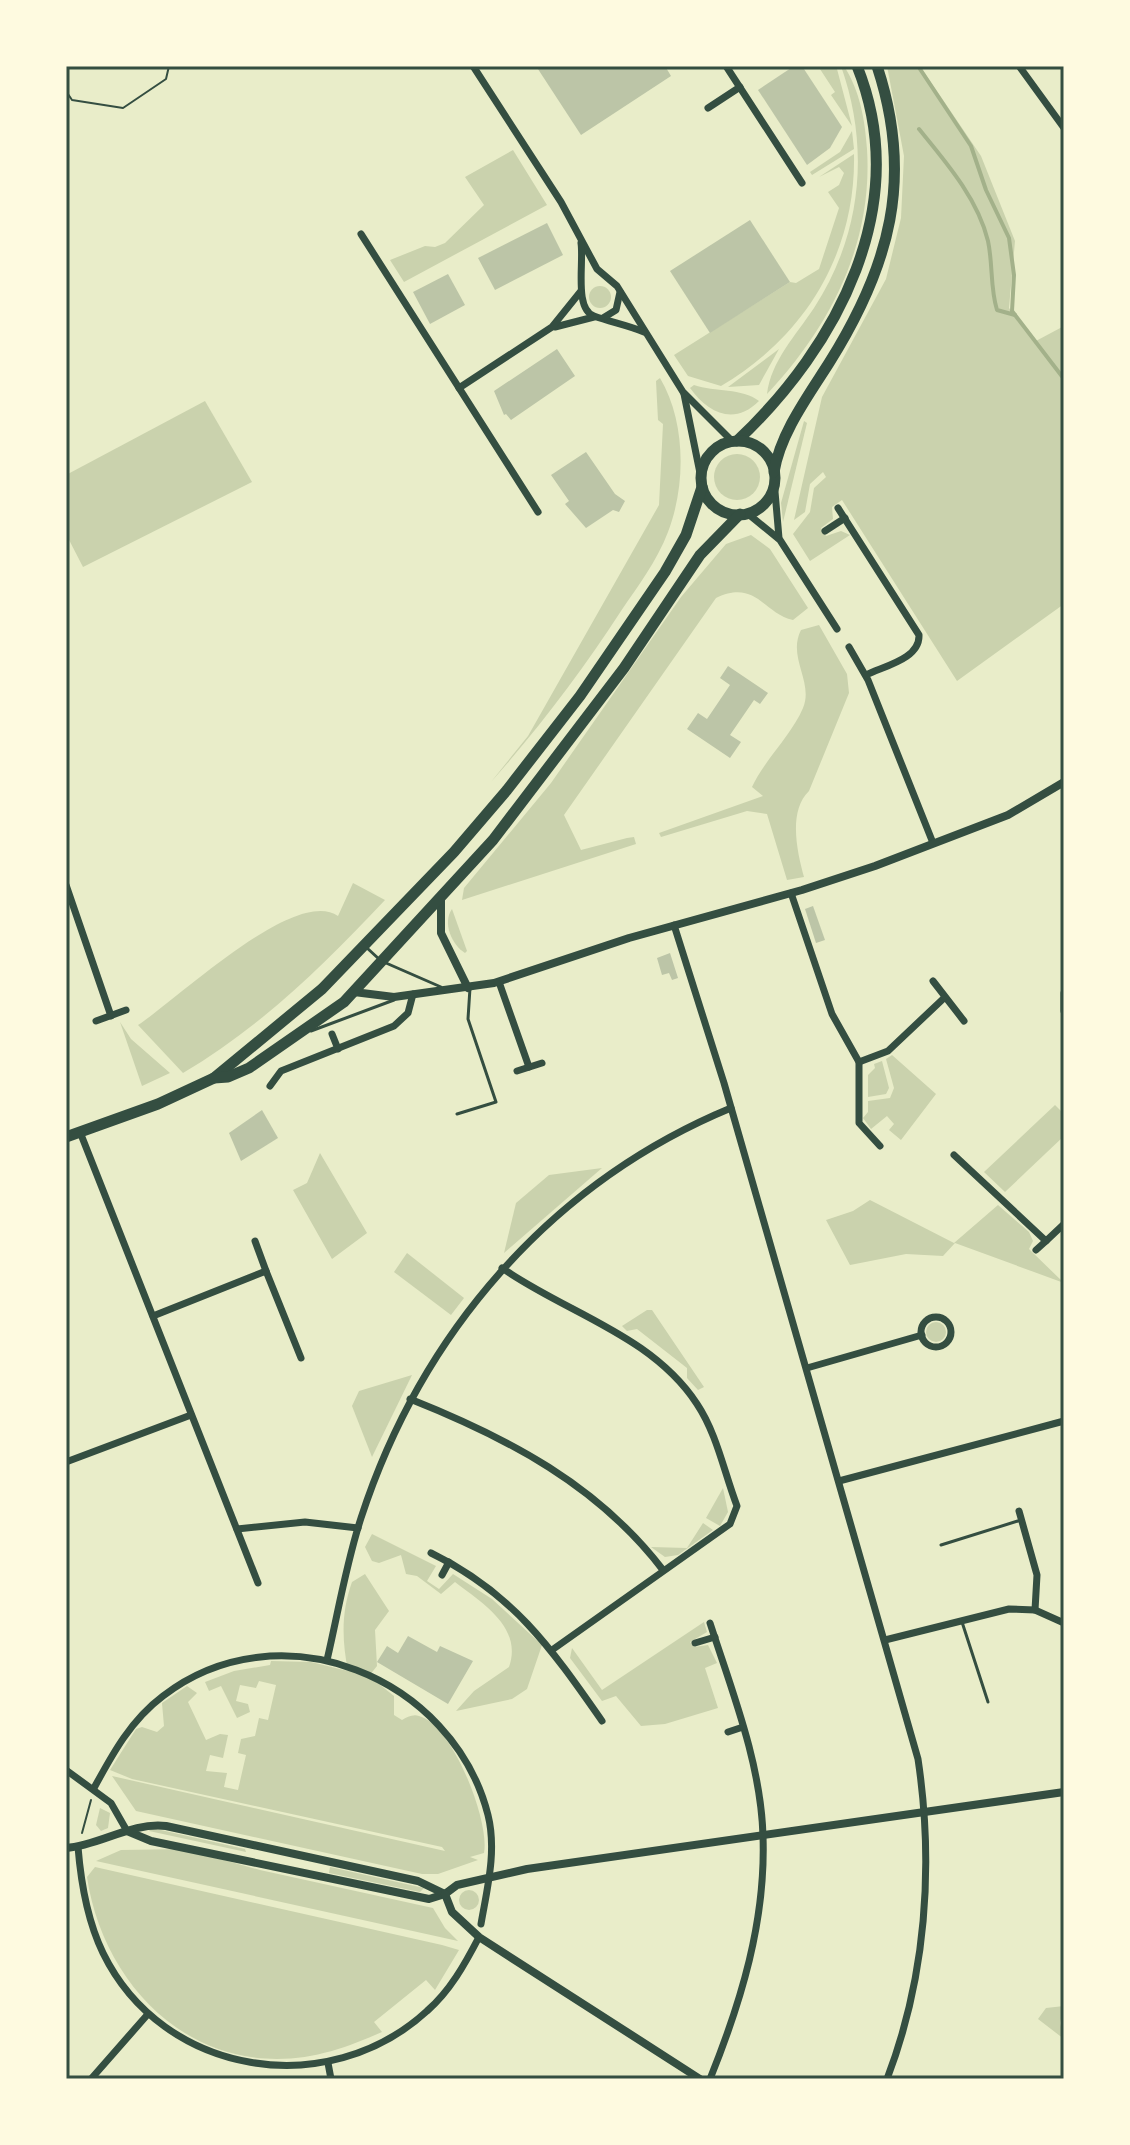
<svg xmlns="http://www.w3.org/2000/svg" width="1130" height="2145" viewBox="0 0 1130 2145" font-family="'Titillium Web',sans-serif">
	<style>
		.green { fill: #cad2ad }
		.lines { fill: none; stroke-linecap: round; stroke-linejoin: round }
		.stream { stroke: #a3b18a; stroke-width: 4 }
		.building { fill: #bcc5a7 }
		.path { stroke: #344e41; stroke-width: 2 }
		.service { stroke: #344e41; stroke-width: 3 }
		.minor { stroke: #344e41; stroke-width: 7 }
		.tertiary { stroke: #344e41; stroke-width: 8 }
		.primary { stroke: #344e41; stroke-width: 11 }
		.neatline { fill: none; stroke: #344e41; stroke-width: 3 }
	</style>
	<rect width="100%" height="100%" fill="#e9edc9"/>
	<g class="green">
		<polygon points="818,66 837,69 852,126 831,95 835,92"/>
		<path d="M841,66H844C860,91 865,120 867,149C873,243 831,326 767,394C771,361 796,335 814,308C862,234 870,148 841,66Z"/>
		<polygon points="887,66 920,66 981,156 1015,241 1009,308 1034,342 1064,326 1064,604 957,681 842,500 832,507 833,519 821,528 826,536 841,531 850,535 810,561 793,534 810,512 814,488 826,477 823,472 810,484 805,512 794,520 822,397 886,279 901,218 904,156"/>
		<polygon points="852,131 854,149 812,175 810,172 840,152"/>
		<polygon points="513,150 547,205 404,282 390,260 425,246 435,247 445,243 484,205 465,177"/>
		<path d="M854,154C856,252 806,336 721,386L688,376L674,355L790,282L796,283L819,269L839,208L828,192L839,185L844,173L839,167L819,177Z"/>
		<circle cx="600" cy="297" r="11"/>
		<polygon points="779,349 759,385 728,387"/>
		<path d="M660,378C686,422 686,485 668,532C657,561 638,586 621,611C582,671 539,728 491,782L528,736L659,505L663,424L658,420L656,381Z"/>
		<path d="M694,385C715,392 742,388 759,401C734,426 708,413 690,388Z"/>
		<polygon points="205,401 252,482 83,567 66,534 66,475"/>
		<polygon points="804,421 807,423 783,522 781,503"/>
		<circle cx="737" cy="477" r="23"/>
		<path d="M751,535L770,549L808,608L793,620C763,613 756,579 716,598L564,815L581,850L627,838L634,837L636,844L462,900L464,888L551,783L681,597L726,544Z"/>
		<path d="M819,625L847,674L849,693L809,791C788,811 797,852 804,877L787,880L767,814L747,811L661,837L659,833L763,796L752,787C765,759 791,736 803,708C814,682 787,657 801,630Z"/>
		<path d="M353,883L385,900C323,966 262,1026 183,1073L138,1025C177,1000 295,886 338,916Z"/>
		<path d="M452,909L467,951L465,953C452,945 442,923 452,909Z"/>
		<polygon points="120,1022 131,1039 170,1073 142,1086"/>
		<polygon points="892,1055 936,1094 901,1140 889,1130 894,1124 887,1116 871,1129 863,1118 868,1112 868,1101 890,1098 894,1088 886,1059"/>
		<polygon points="882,1061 889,1088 886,1094 868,1097 868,1075 875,1068 874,1064"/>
		<polygon points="1055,1105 1064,1114 1064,1136 1005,1192 984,1172"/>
		<polygon points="320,1153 367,1233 332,1259 293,1190 307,1183"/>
		<polygon points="602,1168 504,1253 516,1203 549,1175"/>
		<polygon points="870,1200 954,1243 998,1205 1029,1232 1033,1241 1029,1249 1064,1283 955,1243 943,1256 906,1254 850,1265 826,1220 853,1211"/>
		<polygon points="407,1253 464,1298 451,1315 394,1272"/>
		<polygon points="647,1310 652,1310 704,1387 698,1390 687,1378 687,1368 637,1329 627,1331 622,1326"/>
		<circle cx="936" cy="1332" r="10"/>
		<polygon points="412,1375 372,1457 352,1406 359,1391"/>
		<polygon points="723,1488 728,1512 720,1526 706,1518"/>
		<polygon points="703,1523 713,1530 678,1555 665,1557 651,1547 687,1548"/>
		<path d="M372,1534L436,1566L427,1581L439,1589L453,1574L492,1599L542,1645L527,1689L512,1699L456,1711L474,1691L509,1667C523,1627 482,1603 455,1582L441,1594L417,1576L406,1574L401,1555L379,1563L372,1561L365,1547Z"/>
		<path d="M365,1574L389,1611L375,1630L377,1666L369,1676L394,1696V1715L402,1720C407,1717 413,1714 419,1716C453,1725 490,1822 484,1853L470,1857L478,1860L438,1874H422L136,1811L112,1776L445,1851L442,1847L132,1779L110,1770L136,1729L142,1727L157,1732L164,1726L162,1703L187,1686L197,1693L188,1702L206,1740L220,1734L228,1735L223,1758L210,1755L206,1771L227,1773L224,1787L238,1790L246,1755L238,1753L241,1739L255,1736L259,1718L268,1720L276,1685L259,1681L256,1688L240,1685L236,1701L248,1704L250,1712L237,1718L221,1686L209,1691L205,1682L234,1671L270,1665L271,1661L311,1662L348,1671C342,1640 341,1613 352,1582Z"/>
		<polygon points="704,1622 707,1632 690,1642 694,1647 708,1645 717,1663 705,1668 718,1708 665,1724 641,1726 616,1696 602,1701 570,1658 572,1648 602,1690"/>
		<polygon points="100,1808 110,1813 108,1828 101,1831 96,1825"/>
		<polygon points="152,1828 245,1849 246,1852 149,1831"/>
		<polygon points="185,1849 260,1870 433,1908 445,1928 458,1941 96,1861 121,1850"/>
		<path d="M95,1867L442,1945L459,1950L435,1990L426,1980L374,2022L382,2032C348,2047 315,2059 277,2059C173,2059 101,1972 87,1877Z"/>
		<polygon points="330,1867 424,1888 420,1892 329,1873"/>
		<circle cx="469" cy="1900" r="10"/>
		<polygon points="1064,2006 1060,2023 1064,2039 1038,2019 1046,2008"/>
	</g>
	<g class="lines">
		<g class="stream">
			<polyline points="918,66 971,146 986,190 1009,238 1014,275 1012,311 1064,379"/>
			<path d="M919,129C946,162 978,199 988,241C993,264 990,288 997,310L1015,315"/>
		</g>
	</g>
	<g class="building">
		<polygon points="536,66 665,66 671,76 581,135"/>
		<polygon points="794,66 802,66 842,127 830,148 807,165 758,90"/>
		<polygon points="750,220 790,282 710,333 670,271"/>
		<polygon points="547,223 563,255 495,290 478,258"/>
		<polygon points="448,274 465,305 430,324 413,292"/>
		<polygon points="557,349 575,376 511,420 506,414 504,415 494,391"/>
		<polygon points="586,452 615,494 625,501 619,512 613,510 586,528 565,504 569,501 551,475"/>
		<polygon points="728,666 768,693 760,704 754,700 730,735 741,742 730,758 687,729 698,713 707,719 730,685 720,678"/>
		<polygon points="813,906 825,940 816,943 805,909"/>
		<polygon points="670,953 678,978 672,980 669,973 662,975 657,958"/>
		<polygon points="262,1110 278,1138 241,1161 229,1133"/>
		<polygon points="408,1636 437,1652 440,1646 473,1661 448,1704 377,1662 387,1646 398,1653"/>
	</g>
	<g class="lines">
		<g class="path">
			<polyline points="66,91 72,100 123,108 166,79 169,66"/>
			<polyline points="82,1833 91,1800"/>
		</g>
		<g class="service">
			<polyline points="367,948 379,959"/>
			<polyline points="386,963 441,987"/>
			<polyline points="311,1031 394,1000"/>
			<polyline points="457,1114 496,1102 468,1019 470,988"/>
			<polyline points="941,1545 1021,1520"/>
			<polyline points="962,1622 988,1702"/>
		</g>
		<g class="minor">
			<polyline points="473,66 561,202 597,269 617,286 683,392 732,441"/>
			<polyline points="726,66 802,183"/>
			<polyline points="1019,66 1064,128"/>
			<polyline points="708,108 740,87"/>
			<polyline points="361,234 538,512"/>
			<path d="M581,243C584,263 574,309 594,316C610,322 627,325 644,332"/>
			<polyline points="603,318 616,310 620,292"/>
			<polyline points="555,327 594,317"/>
			<polyline points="459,388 552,327 581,291"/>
			<polyline points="684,394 701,478"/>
			<polyline points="774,480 779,538"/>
			<path d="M838,508L919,635C920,659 884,666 866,675"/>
			<polyline points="747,513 780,540 837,629"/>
			<polyline points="825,531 845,518"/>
			<polyline points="849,647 868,680 933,843"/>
			<polyline points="66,885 111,1016"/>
			<polyline points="791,893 832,1014 859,1062 859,1123 880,1146"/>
			<path d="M674,925L724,1083L918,1759C934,1866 926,1977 887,2079"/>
			<polyline points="933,981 964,1021"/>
			<polyline points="499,982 529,1067"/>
			<polyline points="1064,993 1064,1011"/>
			<polyline points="96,1021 126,1010"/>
			<polyline points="332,1034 338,1049"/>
			<polyline points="859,1062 888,1051 943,999"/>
			<polyline points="517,1071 542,1063"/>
			<polyline points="270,1086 281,1071 394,1026 408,1013 413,994"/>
			<polyline points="80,1132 258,1583"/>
			<polyline points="954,1155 1046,1241 1064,1224"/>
			<polyline points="255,1241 266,1271"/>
			<polyline points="1036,1250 1046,1241"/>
			<path d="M502,1268C566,1313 652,1335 697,1404C717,1434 724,1472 737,1506L730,1524L552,1650"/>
			<polyline points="153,1316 266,1271 301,1358"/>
			<circle cx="936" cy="1332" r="15"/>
			<polyline points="807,1368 922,1335"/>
			<path d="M410,1399C508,1438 598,1485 663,1570"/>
			<polyline points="66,1462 191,1415"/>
			<polyline points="839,1481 1064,1421"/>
			<polyline points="1019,1511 1037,1575 1035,1610"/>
			<polyline points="237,1529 305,1522 358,1528"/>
			<path d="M431,1553C513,1593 551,1648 602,1721"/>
			<polyline points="442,1575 449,1562"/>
			<polyline points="885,1640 1009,1609 1035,1610 1064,1623"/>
			<polyline points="695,1643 715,1637"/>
			<path d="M327,1660C338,1613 346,1564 361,1518C421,1334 550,1183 731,1108"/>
			<polyline points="728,1732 743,1727"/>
			<polyline points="66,1770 111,1803 127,1831"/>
			<path d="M94,1788C113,1753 131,1720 163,1696C280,1606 453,1677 488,1815C497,1851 487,1889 481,1924"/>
			<path d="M78,1847C81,1884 87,1920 103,1953C163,2076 328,2102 427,2011C450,1991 465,1964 479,1937"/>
			<polyline points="328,2063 331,2079"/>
			<polyline points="91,2079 148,2014"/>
			<path d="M710,2079C741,2002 766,1921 763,1836C761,1764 732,1691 710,1623"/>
		</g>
		<g class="tertiary">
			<polyline points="441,899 441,933 468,988"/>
			<polyline points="354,992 394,997 494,983 629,938 802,890 875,866 1008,815 1064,782"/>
			<polyline points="127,1831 151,1841 429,1899 445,1894 457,1885 527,1869 1064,1792"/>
			<path d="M66,1848C101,1845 131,1822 166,1826L418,1881L445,1894"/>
			<polyline points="445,1894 452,1912 479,1937 700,2079"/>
		</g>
		<g class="primary">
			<path d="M737,441C838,346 913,205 857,66"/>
			<circle cx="738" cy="478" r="37"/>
			<path d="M774,472C780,434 808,396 829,363C890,266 914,178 877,66"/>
			<polyline points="214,1078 322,989 454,852 507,790 580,696 665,572 686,535 702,487"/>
			<polyline points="66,1137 158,1104 214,1078 228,1077 249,1068 344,1002 493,840 624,668 700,555 740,514"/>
		</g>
	</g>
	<rect width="1130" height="2145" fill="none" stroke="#fefae0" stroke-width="136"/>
	<rect x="68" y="68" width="994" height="2009" class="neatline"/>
</svg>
